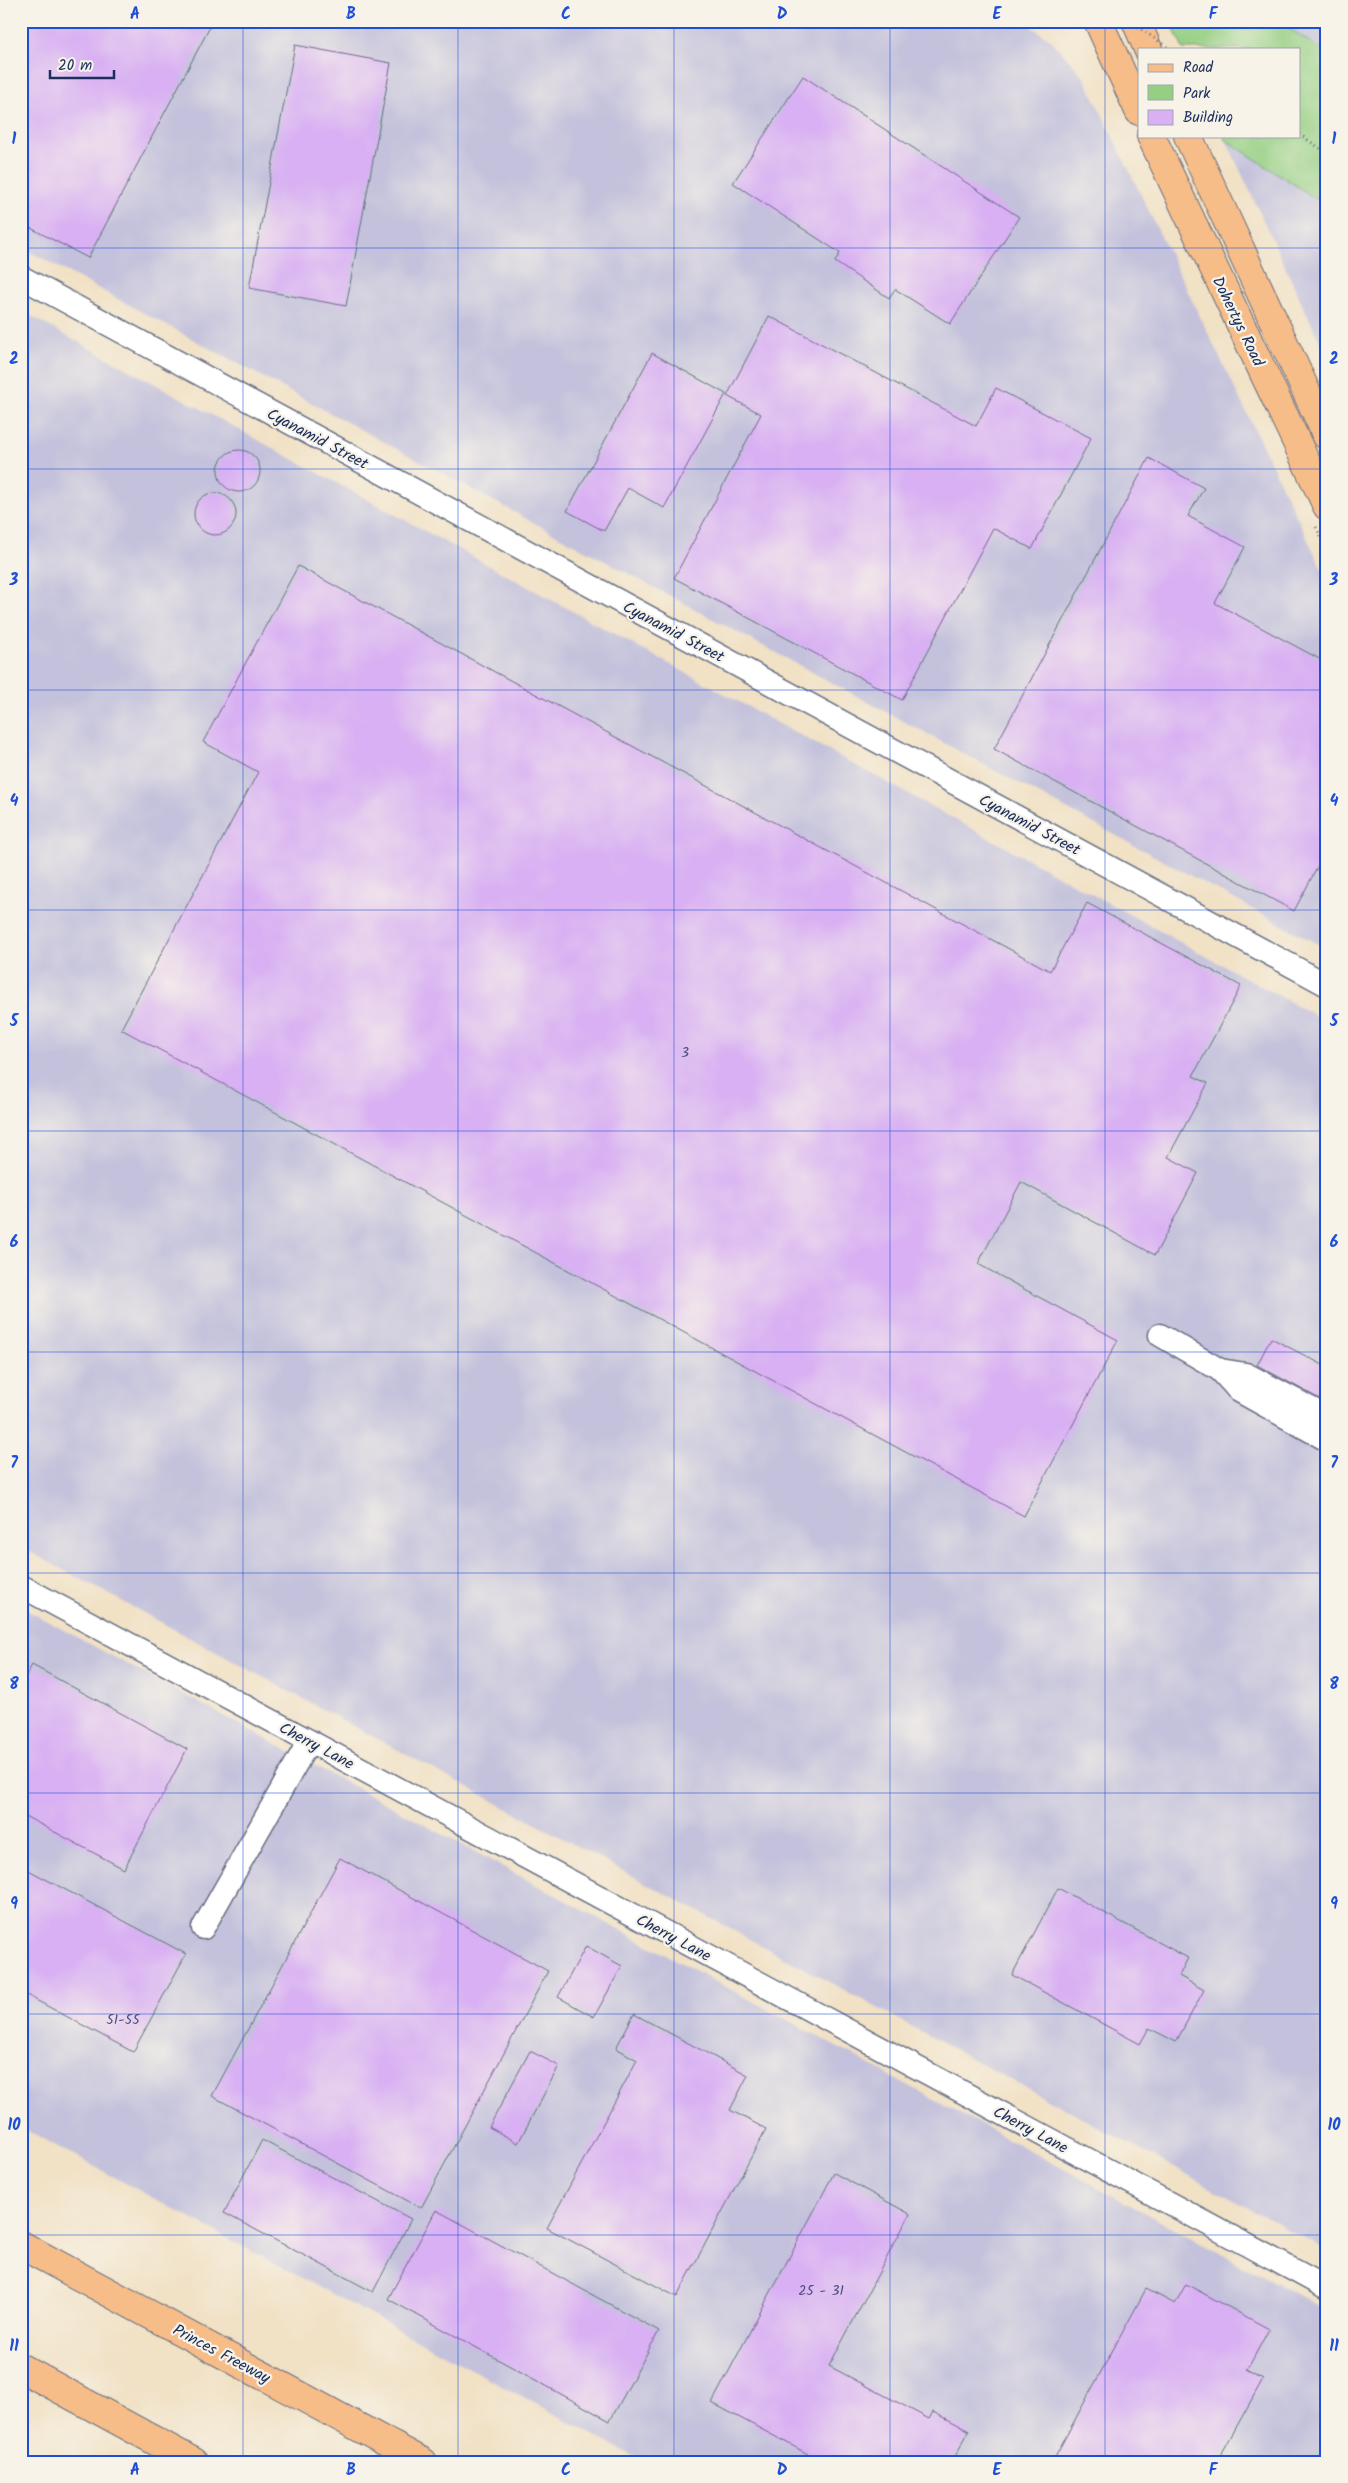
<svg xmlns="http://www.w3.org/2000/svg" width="1348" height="2483" viewBox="0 0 1348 2483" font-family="Kalam,sans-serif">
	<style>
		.industrial { fill: #c3c1db }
		.green { fill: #95cf83; stroke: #587f70 }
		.building { fill: #d8b0f3 }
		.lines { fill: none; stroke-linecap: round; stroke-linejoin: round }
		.minor-casing { stroke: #666d82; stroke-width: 25 }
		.major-casing { stroke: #666d82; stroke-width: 30 }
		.highway-casing { stroke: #666d82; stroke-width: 30 }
		.path { stroke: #666d82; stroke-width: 3; stroke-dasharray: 1 4; stroke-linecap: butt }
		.minor { stroke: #fff; stroke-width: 22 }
		.major { stroke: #f7bd88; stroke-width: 28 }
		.highway { stroke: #f7bd88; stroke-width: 28 }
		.path-bridge { stroke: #666d82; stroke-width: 3; stroke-dasharray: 1 4; stroke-linecap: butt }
		.grid { fill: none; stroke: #1d4ed8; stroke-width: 1; stroke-opacity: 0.55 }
		.labels { text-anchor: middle; stroke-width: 4.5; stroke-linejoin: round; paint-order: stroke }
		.number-label { font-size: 14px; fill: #4a4f83 }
		.street-label { font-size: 16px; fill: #1b2f5e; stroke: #f7f3e8 }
		.neatline { fill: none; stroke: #1d4ed8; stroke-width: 2 }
		.grid-label { font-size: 16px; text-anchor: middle; font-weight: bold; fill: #1d4ed8 }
	</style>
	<rect width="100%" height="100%" fill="#f7f3e8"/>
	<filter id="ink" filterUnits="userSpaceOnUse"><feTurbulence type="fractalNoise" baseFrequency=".02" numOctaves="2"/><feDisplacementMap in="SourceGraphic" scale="10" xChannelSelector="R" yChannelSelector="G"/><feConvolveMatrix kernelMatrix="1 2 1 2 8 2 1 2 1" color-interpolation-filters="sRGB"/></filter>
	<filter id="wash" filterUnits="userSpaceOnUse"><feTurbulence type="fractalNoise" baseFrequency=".0096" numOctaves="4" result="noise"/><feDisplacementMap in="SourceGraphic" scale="20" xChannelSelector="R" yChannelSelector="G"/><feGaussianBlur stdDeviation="1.12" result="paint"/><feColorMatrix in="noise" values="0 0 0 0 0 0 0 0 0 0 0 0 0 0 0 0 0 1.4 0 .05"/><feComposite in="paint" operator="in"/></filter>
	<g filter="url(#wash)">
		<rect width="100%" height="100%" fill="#f1e1c5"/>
		<g class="industrial">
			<polygon points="21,21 1023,21 1050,39 1084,77 1327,579 1327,949 21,247"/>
			<polygon points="1278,21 1327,21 1327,53"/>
			<polygon points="1226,140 1327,206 1327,357"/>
			<polygon points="21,311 1327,1022 1327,2250 21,1547"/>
			<polygon points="21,1607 1327,2311 1327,2462 644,2462 21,2127"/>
		</g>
		<polygon class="green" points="1170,21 1278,21 1327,53 1327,206 1226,140 1224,136 1299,136 1299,49 1183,49"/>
		<g id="blocks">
			<g class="building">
				<polygon points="21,21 213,21 88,258 21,223"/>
				<polygon points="295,45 391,63 346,306 249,288"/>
				<polygon points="803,76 1019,217 950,324 895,289 889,298 835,262 840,253 733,183"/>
				<polygon points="769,316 976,426 996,388 1091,438 1032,549 993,528 902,700 674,578 761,414 727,396"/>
				<polygon points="652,353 726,394 664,508 628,488 604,531 567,511"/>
				<circle cx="239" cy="471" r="21"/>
				<polygon points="1149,458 1204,488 1188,516 1245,547 1215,603 1327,663 1327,849 1294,911 994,749"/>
				<circle cx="215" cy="514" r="21"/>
				<polygon points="298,566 1050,971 1087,903 1241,986 1193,1076 1208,1083 1168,1157 1198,1173 1155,1255 1021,1182 978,1264 1118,1340 1024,1516 121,1029 258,772 203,742"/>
				<polygon points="1271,1338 1327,1367 1327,1403 1257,1365"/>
				<polygon points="32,1665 187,1749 124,1869 21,1814 21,1685"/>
				<polygon points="340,1858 548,1971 421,2208 212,2096"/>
				<polygon points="21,1866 186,1954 133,2052 21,1992"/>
				<polygon points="1058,1888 1188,1958 1179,1976 1204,1990 1176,2042 1149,2028 1140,2044 1012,1975"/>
				<polygon points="586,1946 622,1966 594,2017 558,1997"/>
				<polygon points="634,2014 748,2075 730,2110 766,2129 677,2297 547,2228 637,2060 616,2048"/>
				<polygon points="530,2051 559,2066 518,2143 489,2127"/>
				<polygon points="262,2140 411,2219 373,2292 224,2213"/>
				<polygon points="834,2173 910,2214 829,2366 929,2419 933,2412 969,2431 952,2462 823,2462 712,2403"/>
				<polygon points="436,2210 659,2331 610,2421 388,2299"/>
				<polygon points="1186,2284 1269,2329 1247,2370 1263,2379 1217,2462 1052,2462 1146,2289 1175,2304"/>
			</g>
		</g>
	</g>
	<g filter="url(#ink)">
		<use href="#blocks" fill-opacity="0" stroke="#666d82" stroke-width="1"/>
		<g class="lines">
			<g class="minor-casing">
				<g id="minor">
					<polyline points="21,277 1327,985"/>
					<polyline points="1160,1335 1220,1370 1239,1391 1327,1440"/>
					<polyline points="1220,1370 1246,1374 1327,1417"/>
					<polyline points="21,1586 1327,2288"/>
					<polyline points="203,1928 309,1741"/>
				</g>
			</g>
			<g class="major-casing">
				<g id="major">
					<polyline points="1098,21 1139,111"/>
					<polyline points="1136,21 1148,49"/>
					<polyline points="1151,136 1327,506"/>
					<polyline points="1188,136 1327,436"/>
				</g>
			</g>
			<g class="highway-casing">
				<g id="highway">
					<polyline points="21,2245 423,2462"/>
					<polyline points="21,2368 194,2462"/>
				</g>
			</g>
			<g class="path">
				<polyline points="1299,134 1327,153"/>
				<polyline points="1316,527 1327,549"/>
			</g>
			<use href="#minor" class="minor"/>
			<use href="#major" class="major"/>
			<use href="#highway" class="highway"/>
			<polyline class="path-bridge" points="1129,21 1170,49"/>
		</g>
	</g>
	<path class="grid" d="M243,21V2462M458,21V2462M674,21V2462M890,21V2462M1105,21V2462M21,248H1327M21,469H1327M21,690H1327M21,910H1327M21,1131H1327M21,1352H1327M21,1573H1327M21,1793H1327M21,2014H1327M21,2235H1327"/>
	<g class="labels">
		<g class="number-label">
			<text x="685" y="1057">3</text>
			<text x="123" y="2024">51-55</text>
			<text x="821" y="2295">25 - 31</text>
		</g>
		<g class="street-label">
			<text transform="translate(1239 321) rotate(64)" y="6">Dohertys Road</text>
			<text transform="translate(318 438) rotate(28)" y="6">Cyanamid Street</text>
			<text transform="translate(674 631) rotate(28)" y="6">Cyanamid Street</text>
			<text transform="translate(1030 824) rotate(28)" y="6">Cyanamid Street</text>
			<text transform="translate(317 1745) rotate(28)" y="6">Cherry Lane</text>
			<text transform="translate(674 1937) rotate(28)" y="6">Cherry Lane</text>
			<text transform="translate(1031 2129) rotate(28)" y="6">Cherry Lane</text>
			<text transform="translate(222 2353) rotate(28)" y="6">Princes Freeway</text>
		</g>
	</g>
	<rect width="1348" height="2483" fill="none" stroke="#f7f3e8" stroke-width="55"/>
	<rect x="1138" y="48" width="162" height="90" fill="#f7f3e8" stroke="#9fa5b1"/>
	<rect x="1148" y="64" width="25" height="8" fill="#f7bd88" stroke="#9fa5b1"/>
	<text x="1183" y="72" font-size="15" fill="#1b2f5e">Road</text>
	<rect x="1148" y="85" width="25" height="15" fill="#95cf83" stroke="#9fa5b1"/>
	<text x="1183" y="98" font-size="15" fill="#1b2f5e">Park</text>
	<rect x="1148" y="110" width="25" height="15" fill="#d8b0f3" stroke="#9fa5b1"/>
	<text x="1183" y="122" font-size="15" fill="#1b2f5e">Building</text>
	<path d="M50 70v8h64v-8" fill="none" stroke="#1b2f5e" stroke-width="2.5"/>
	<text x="58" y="70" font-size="15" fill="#1b2f5e" stroke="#f7f3e8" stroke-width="4" paint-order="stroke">20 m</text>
	<rect x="28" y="28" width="1292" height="2428" class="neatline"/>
	<g class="grid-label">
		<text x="135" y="19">A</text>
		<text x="351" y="19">B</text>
		<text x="566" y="19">C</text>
		<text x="782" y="19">D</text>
		<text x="997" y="19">E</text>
		<text x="1213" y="19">F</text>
		<text x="14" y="144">1</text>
		<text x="1334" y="144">1</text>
		<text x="14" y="364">2</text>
		<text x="1334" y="364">2</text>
		<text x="14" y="585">3</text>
		<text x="1334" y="585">3</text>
		<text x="14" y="806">4</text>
		<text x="1334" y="806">4</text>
		<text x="14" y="1026">5</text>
		<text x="1334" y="1026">5</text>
		<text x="14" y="1247">6</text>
		<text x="1334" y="1247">6</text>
		<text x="14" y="1468">7</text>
		<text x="1334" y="1468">7</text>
		<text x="14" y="1689">8</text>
		<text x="1334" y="1689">8</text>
		<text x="14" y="1909">9</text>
		<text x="1334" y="1909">9</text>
		<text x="14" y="2130">10</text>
		<text x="1334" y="2130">10</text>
		<text x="14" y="2351">11</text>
		<text x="1334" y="2351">11</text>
		<text x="135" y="2475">A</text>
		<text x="351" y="2475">B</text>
		<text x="566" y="2475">C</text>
		<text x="782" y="2475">D</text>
		<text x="997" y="2475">E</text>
		<text x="1213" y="2475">F</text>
	</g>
</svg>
